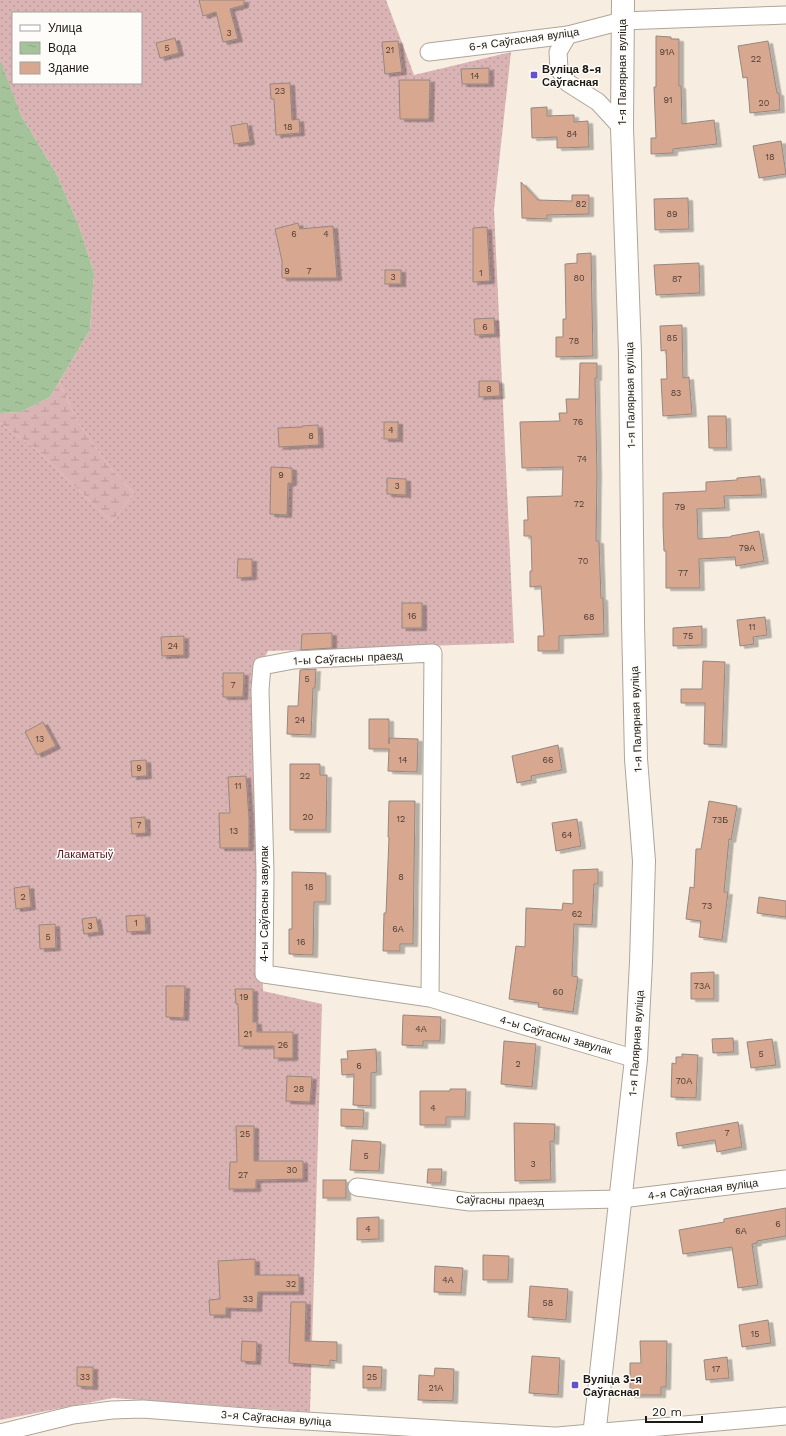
<svg xmlns="http://www.w3.org/2000/svg" width="786" height="1436" viewBox="0 0 786 1436" font-family="'Work Sans',sans-serif">
	<style>
		.grass { fill: url(#grass-dots); fill-rule: evenodd }
		.wetland { fill: url(#wetland-marsh) }
		.water { fill: url(#water-ripples) }
		.building { fill: #d8a790; stroke: #958780; filter: url(#shadow) }
		.lines { fill: none; stroke-linecap: round; stroke-linejoin: round }
		.street-casing { stroke: #aea599; stroke-width: 19 }
		.secondary-casing { stroke: #aea599; stroke-width: 24 }
		.street { stroke: #fff; stroke-width: 17 }
		.secondary { stroke: #fff; stroke-width: 22 }
		.poi-dot { fill: #6553cc; stroke: #fefcf9; stroke-width: 1.5 }
		.labels { text-anchor: middle; stroke-width: 3; stroke-linejoin: round; paint-order: stroke }
		.number-label { font-size: 9px; fill: #4c3d34 }
		.street-label { font-size: 11px; fill: #1d1a15; stroke: #fefcf9 }
		.poi-label { font-size: 11px; font-weight: bold; fill: #1d1a15; stroke: #fefcf9; text-anchor: start }
		.park-label { font-size: 11px; fill: #55121d; stroke: #fefcf9 }
	</style>
	<defs>
		<pattern id="grass-dots" width="8" height="8" patternUnits="userSpaceOnUse"><rect width="8" height="8" fill="#dab3b4"/><path d="M2 2h.1M6 6h.1" fill="none" stroke="#bb999a" stroke-width="1.8" stroke-linecap="round"/></pattern>
		<pattern id="wetland-marsh" width="20" height="14" patternUnits="userSpaceOnUse"><rect width="20" height="14" fill="#dab3b4"/><path d="M1 5h8M5 5V1M11 12h8M15 12V8" fill="none" stroke="#bb999a"/></pattern>
		<pattern id="water-ripples" width="26" height="14" patternUnits="userSpaceOnUse"><rect width="26" height="14" fill="#a4c39a"/><path d="M2 4q2-2 4 0t4 0M15 11q2-2 4 0t4 0" fill="none" stroke="#8da784"/></pattern>
		<filter id="shadow"><feDropShadow dx="4.5" dy="2.5" stdDeviation="0" flood-color="#0004"/></filter>
	</defs>
	<rect width="100%" height="100%" fill="#f7eee1"/>
	<path class="grass" d="M0,0H386L414,75L511,52L494,209L514,643L268,651L255,676L263,991L322,1004L310,1412L113,1398L0,1420V423L36,449L112,522L134,493L111,469L78,422L59,382L90,330L94,273L79,226L57,175L21,115L1,64L0,60ZM13,13H141V83H13Z"/>
	<polygon class="wetland" points="59,382 78,422 111,469 134,493 112,522 36,449 0,423 0,413 21,412 50,397"/>
	<polygon class="water" points="0,60 21,115 57,175 79,226 94,273 90,330 50,397 21,412 0,413"/>
	<g class="building">
		<polygon points="199,0 244,0 244,5 230,9 238,39 223,42 216,12 203,16"/>
		<polygon points="656,36 671,37 671,39 679,39 679,86 681,86 682,124 714,120 717,144 673,149 673,153 651,154 651,138 656,138 654,87 656,87"/>
		<polygon points="175,38 179,53 160,58 156,43"/>
		<polygon points="398,41 402,72 385,74 382,42"/>
		<polygon points="768,41 777,93 779,93 780,110 750,113 747,77 743,78 738,46"/>
		<polygon points="489,68 489,84 462,84 461,69"/>
		<polygon points="399,80 430,80 429,119 400,119"/>
		<polygon points="290,83 292,120 299,119 300,133 276,135 274,99 271,99 270,84"/>
		<polygon points="547,107 547,116 574,115 574,122 588,121 589,147 557,148 557,137 532,138 531,108"/>
		<polygon points="247,123 250,142 234,144 231,126"/>
		<polygon points="781,141 786,174 759,178 753,146"/>
		<polygon points="521,182 538,200 572,201 572,195 589,195 589,214 547,215 547,219 522,218"/>
		<polygon points="688,198 689,229 655,230 654,199"/>
		<polygon points="298,223 300,229 333,226 337,278 282,278 282,261 275,229"/>
		<polygon points="487,227 490,281 473,282 473,228"/>
		<polygon points="591,253 593,356 556,357 556,337 563,337 563,319 566,319 565,264 577,263 577,254"/>
		<polygon points="699,263 700,293 656,295 654,265"/>
		<rect x="385" y="270" width="16" height="14"/>
		<polygon points="494,318 495,334 475,335 474,319"/>
		<polygon points="682,325 683,378 689,377 692,414 663,416 661,379 667,379 666,350 661,351 660,326"/>
		<polygon points="580,363 597,363 597,378 595,378 597,474 596,541 599,541 601,598 603,598 604,634 559,636 559,651 538,651 538,636 544,636 541,586 530,587 530,571 532,571 531,536 524,536 524,520 528,520 527,497 562,496 563,467 522,468 520,422 560,421 559,413 567,413 566,399 579,399"/>
		<polygon points="479,381 499,381 500,396 479,397"/>
		<polygon points="708,416 726,416 727,448 709,448"/>
		<rect x="384" y="422" width="14" height="17"/>
		<polygon points="318,425 319,445 279,447 278,428 302,427 302,426"/>
		<polygon points="271,467 292,468 292,483 288,483 287,515 270,514"/>
		<polygon points="760,476 762,495 724,496 725,508 697,509 698,539 731,537 731,536 759,531 764,561 736,566 735,557 699,559 700,588 666,588 666,551 664,551 663,526 663,493 706,491 706,482 737,480 737,478"/>
		<polygon points="387,478 406,479 406,495 387,494"/>
		<polygon points="238,559 252,559 252,577 237,578"/>
		<rect x="402" y="603" width="20" height="25"/>
		<polygon points="765,617 767,635 753,637 754,644 740,646 737,620"/>
		<polygon points="702,626 702,645 673,646 673,628"/>
		<polygon points="332,633 332,648 301,650 302,634"/>
		<polygon points="184,636 184,655 162,656 161,637"/>
		<polygon points="703,661 725,662 722,745 704,744 705,703 681,703 681,689 702,689"/>
		<polygon points="316,669 315,688 313,688 311,735 287,734 288,706 298,706 300,670"/>
		<polygon points="223,673 244,673 243,697 223,697"/>
		<polygon points="369,719 389,719 389,744 389,738 418,739 417,772 388,771 389,749 369,749"/>
		<polygon points="43,722 56,746 37,755 25,732"/>
		<polygon points="558,745 562,770 531,776 532,780 517,783 512,756"/>
		<polygon points="146,760 147,776 132,777 131,761"/>
		<polygon points="290,764 320,764 320,775 327,775 326,830 290,830"/>
		<polygon points="246,776 249,818 249,848 220,848 219,813 230,813 228,777"/>
		<polygon points="389,801 415,801 413,944 400,944 400,951 383,951 384,913 386,913 389,837 388,837"/>
		<polygon points="709,801 737,806 731,840 729,839 724,892 728,892 722,940 699,937 701,921 686,919 690,887 694,888 696,849 701,849"/>
		<polygon points="145,817 146,833 132,834 131,818"/>
		<polygon points="577,819 581,846 556,851 552,823"/>
		<polygon points="598,869 598,884 594,884 592,925 574,924 572,976 578,977 573,1012 538,1007 539,1003 509,999 516,946 525,947 526,908 562,910 563,903 573,904 573,870"/>
		<polygon points="292,872 326,873 326,902 314,902 313,955 289,954 289,929 292,929"/>
		<polygon points="29,886 31,907 16,909 14,888"/>
		<polygon points="759,897 786,901 786,917 757,913"/>
		<polygon points="145,915 146,931 127,932 126,916"/>
		<polygon points="96,917 99,932 84,934 82,919"/>
		<polygon points="55,924 56,948 40,949 39,925"/>
		<polygon points="714,972 714,999 691,999 691,973"/>
		<polygon points="166,986 185,986 184,1018 166,1017"/>
		<polygon points="235,989 253,989 253,1022 257,1022 257,1032 293,1032 293,1058 274,1058 274,1046 239,1046 238,1004 236,1004"/>
		<polygon points="403,1015 441,1017 440,1041 423,1041 423,1046 402,1045"/>
		<polygon points="733,1038 734,1052 713,1053 712,1039"/>
		<polygon points="772,1039 776,1065 751,1068 747,1042"/>
		<polygon points="504,1041 536,1044 532,1087 501,1084"/>
		<polygon points="376,1049 377,1072 371,1073 371,1106 353,1105 354,1074 342,1075 341,1059 348,1059 347,1051"/>
		<polygon points="682,1054 698,1055 696,1098 671,1097 672,1063 676,1064 676,1057 682,1057"/>
		<polygon points="287,1076 312,1077 310,1102 286,1101"/>
		<polygon points="450,1089 466,1089 465,1117 446,1117 446,1125 420,1125 420,1091 450,1091"/>
		<polygon points="341,1109 364,1110 363,1127 341,1126"/>
		<polygon points="738,1122 742,1147 717,1152 715,1140 678,1146 676,1133"/>
		<polygon points="514,1123 555,1124 554,1142 550,1141 551,1180 515,1181"/>
		<polygon points="236,1126 254,1126 254,1161 303,1161 303,1179 256,1180 256,1189 229,1189 230,1162 237,1162"/>
		<polygon points="352,1140 381,1142 379,1171 350,1170"/>
		<polygon points="428,1169 442,1169 441,1183 427,1183"/>
		<rect x="323" y="1180" width="23" height="18"/>
		<polygon points="786,1208 786,1236 757,1241 757,1243 752,1244 758,1285 738,1288 732,1247 683,1254 679,1230 724,1222 724,1219"/>
		<polygon points="379,1217 379,1239 357,1240 357,1218"/>
		<polygon points="483,1255 509,1256 508,1280 483,1280"/>
		<polygon points="255,1259 255,1275 299,1275 299,1292 258,1292 257,1309 226,1308 226,1315 210,1315 209,1300 220,1299 218,1261"/>
		<polygon points="435,1266 463,1268 461,1293 434,1292"/>
		<polygon points="530,1286 568,1289 566,1320 528,1317"/>
		<polygon points="291,1302 306,1302 305,1341 337,1342 337,1361 330,1360 330,1366 289,1363"/>
		<polygon points="768,1320 771,1343 742,1347 739,1325"/>
		<polygon points="242,1341 257,1342 256,1362 241,1361"/>
		<polygon points="640,1341 667,1341 666,1387 661,1387 661,1395 630,1395 630,1363 641,1363"/>
		<polygon points="532,1356 560,1358 558,1395 529,1393"/>
		<polygon points="727,1357 729,1378 706,1380 704,1360"/>
		<polygon points="363,1366 382,1367 381,1388 363,1388"/>
		<polygon points="77,1367 93,1367 93,1387 77,1386"/>
		<polygon points="435,1368 454,1369 453,1401 418,1400 419,1375 434,1376"/>
	</g>
	<g class="lines">
		<g class="street-casing">
			<g id="street">
				<polyline points="568,35 558,52 559,69 568,83 598,102 622,128"/>
				<polyline points="429,52 568,35 622,21 786,15"/>
				<polyline points="430,998 433,653 294,660 262,666 260,690 265,872 264,974 430,998 636,1059"/>
				<polyline points="357,1187 470,1202 621,1199 786,1179"/>
				<polyline points="0,1433 73,1415 112,1410 143,1409 272,1419 554,1436"/>
				<polyline points="557,1436 786,1416"/>
			</g>
		</g>
		<g class="secondary-casing">
			<polyline id="secondary" points="594,1436 636,1059 641,962 644,861 636,759 633,622 630,353 622,128 623,0"/>
		</g>
		<use href="#street" class="street"/>
		<use href="#secondary" class="secondary"/>
	</g>
	<g class="poi-dot">
		<rect x="530" y="71" width="8" height="8" rx="2"/>
		<rect x="571" y="1381" width="8" height="8" rx="2"/>
	</g>
	<g class="labels">
		<g class="number-label">
			<text x="229" y="36">3</text>
			<text x="167" y="51">5</text>
			<text x="390" y="53">21</text>
			<text x="667" y="55">91А</text>
			<text x="756" y="62">22</text>
			<text x="475" y="79">14</text>
			<text x="280" y="94">23</text>
			<text x="668" y="103">91</text>
			<text x="764" y="106">20</text>
			<text x="288" y="130">18</text>
			<text x="572" y="137">84</text>
			<text x="770" y="160">18</text>
			<text x="581" y="207">82</text>
			<text x="672" y="217">89</text>
			<text x="294" y="237">6</text>
			<text x="326" y="237">4</text>
			<text x="287" y="274">9</text>
			<text x="309" y="274">7</text>
			<text x="481" y="276">1</text>
			<text x="393" y="280">3</text>
			<text x="579" y="281">80</text>
			<text x="677" y="282">87</text>
			<text x="485" y="330">6</text>
			<text x="672" y="341">85</text>
			<text x="574" y="344">78</text>
			<text x="489" y="392">8</text>
			<text x="676" y="396">83</text>
			<text x="578" y="425">76</text>
			<text x="391" y="433">4</text>
			<text x="311" y="439">8</text>
			<text x="582" y="462">74</text>
			<text x="281" y="478">9</text>
			<text x="397" y="489">3</text>
			<text x="579" y="507">72</text>
			<text x="680" y="510">79</text>
			<text x="747" y="551">79А</text>
			<text x="583" y="564">70</text>
			<text x="683" y="576">77</text>
			<text x="412" y="619">16</text>
			<text x="589" y="620">68</text>
			<text x="752" y="630">11</text>
			<text x="688" y="639">75</text>
			<text x="173" y="649">24</text>
			<text x="307" y="682">5</text>
			<text x="233" y="688">7</text>
			<text x="300" y="723">24</text>
			<text x="40" y="742">13</text>
			<text x="403" y="763">14</text>
			<text x="548" y="763">66</text>
			<text x="139" y="771">9</text>
			<text x="305" y="779">22</text>
			<text x="238" y="789">11</text>
			<text x="308" y="820">20</text>
			<text x="401" y="822">12</text>
			<text x="720" y="823">73Б</text>
			<text x="139" y="828">7</text>
			<text x="234" y="834">13</text>
			<text x="567" y="838">64</text>
			<text x="401" y="880">8</text>
			<text x="309" y="890">18</text>
			<text x="23" y="900">2</text>
			<text x="707" y="909">73</text>
			<text x="577" y="917">62</text>
			<text x="136" y="926">1</text>
			<text x="90" y="929">3</text>
			<text x="398" y="932">6А</text>
			<text x="48" y="940">5</text>
			<text x="301" y="945">16</text>
			<text x="702" y="989">73А</text>
			<text x="558" y="995">60</text>
			<text x="244" y="1000">19</text>
			<text x="421" y="1032">4А</text>
			<text x="248" y="1037">21</text>
			<text x="283" y="1048">26</text>
			<text x="761" y="1057">5</text>
			<text x="518" y="1067">2</text>
			<text x="359" y="1069">6</text>
			<text x="684" y="1084">70А</text>
			<text x="299" y="1092">28</text>
			<text x="433" y="1111">4</text>
			<text x="727" y="1136">7</text>
			<text x="245" y="1137">25</text>
			<text x="366" y="1159">5</text>
			<text x="533" y="1167">3</text>
			<text x="292" y="1173">30</text>
			<text x="243" y="1178">27</text>
			<text x="778" y="1227">6</text>
			<text x="368" y="1232">4</text>
			<text x="741" y="1234">6А</text>
			<text x="448" y="1283">4А</text>
			<text x="291" y="1287">32</text>
			<text x="248" y="1302">33</text>
			<text x="548" y="1306">58</text>
			<text x="755" y="1337">15</text>
			<text x="716" y="1372">17</text>
			<text x="85" y="1380">33</text>
			<text x="372" y="1380">25</text>
			<text x="436" y="1391">21А</text>
		</g>
		<g class="street-label">
			<text transform="translate(524 39) rotate(-8)" y="4">6-я Саўгасная вуліца</text>
			<text transform="translate(622 72) rotate(-90)" y="4">1-я Палярная вуліца</text>
			<text transform="translate(630 395) rotate(-91)" y="4">1-я Палярная вуліца</text>
			<text transform="translate(348 658) rotate(-3)" y="4">1-ы Саўгасны праезд</text>
			<text transform="translate(636 719) rotate(-92)" y="4">1-я Палярная вуліца</text>
			<text transform="translate(264 904) rotate(-90)" y="4">4-ы Саўгасны завулак</text>
			<text transform="translate(556 1035) rotate(16)" y="4">4-ы Саўгасны завулак</text>
			<text transform="translate(636 1043) rotate(-86)" y="4">1-я Палярная вуліца</text>
			<text transform="translate(703 1189) rotate(-7)" y="4">4-я Саўгасная вуліца</text>
			<text transform="translate(500 1200) rotate(1)" y="4">Саўгасны праезд</text>
			<text transform="translate(276 1418) rotate(4)" y="4">3-я Саўгасная вуліца</text>
		</g>
		<g class="poi-label">
			<text x="542" y="73">Вуліца 8-я<tspan x="542" dy="13">Саўгасная</tspan></text>
			<text x="583" y="1383">Вуліца 3-я<tspan x="583" dy="13">Саўгасная</tspan></text>
		</g>
		<g class="park-label">
			<text x="85" y="858">Лакаматыў</text>
		</g>
	</g>
	<rect x="12" y="12" width="130" height="72" fill="#fefcf9" stroke="#a4a29e"/>
	<rect x="20" y="25" width="20" height="6" fill="#ffffff" stroke="#a4a29e"/>
	<text x="48" y="32" font-size="12" fill="#1d1a15">Улица</text>
	<rect x="20" y="42" width="20" height="12" fill="url(#water-ripples)" stroke="#a4a29e"/>
	<text x="48" y="52" font-size="12" fill="#1d1a15">Вода</text>
	<rect x="20" y="62" width="20" height="12" fill="#d8a790" stroke="#a4a29e"/>
	<text x="48" y="72" font-size="12" fill="#1d1a15">Здание</text>
	<path d="M646 1416v6h56v-6" fill="none" stroke="#1d1a15" stroke-width="2"/>
	<text x="652" y="1416" font-size="12" fill="#1d1a15" stroke="#fefcf9" stroke-width="3" paint-order="stroke">20 m</text>
</svg>
